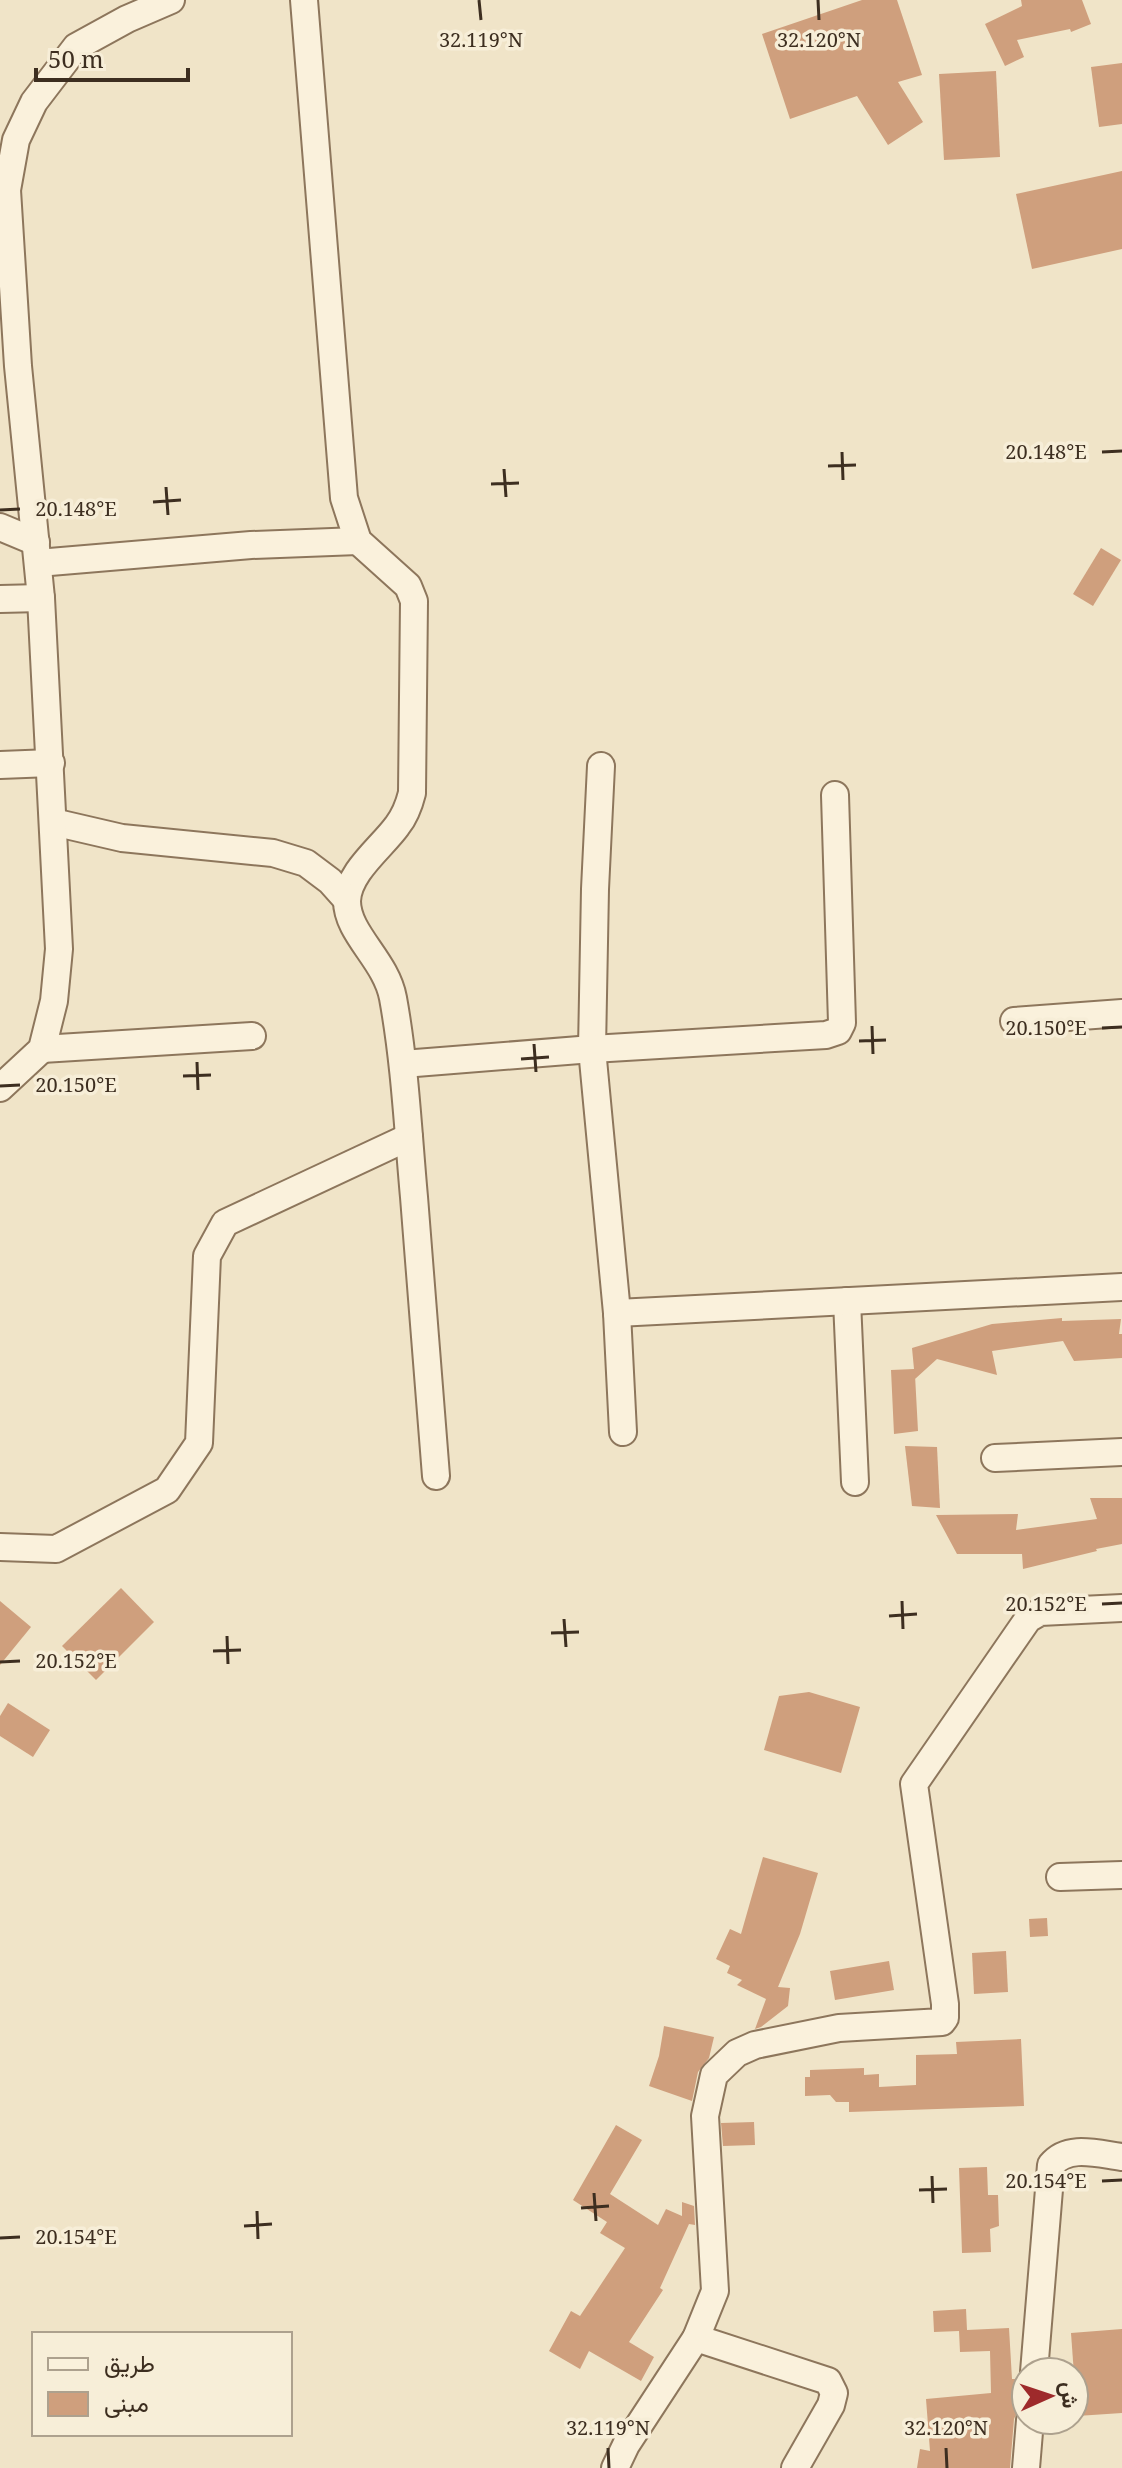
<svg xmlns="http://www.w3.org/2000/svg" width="1122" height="2468" viewBox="0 0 1122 2468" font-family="'Noto Serif',Vazirmatn,serif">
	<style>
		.building { fill: #cf9f7d }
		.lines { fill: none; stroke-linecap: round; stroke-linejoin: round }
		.minor-casing { stroke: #8d765c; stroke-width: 30 }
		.minor { stroke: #faf1dc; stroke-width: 26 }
		.ticks { fill: none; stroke: #3d2e20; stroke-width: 3 }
		.ticks-label { font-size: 20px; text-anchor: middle; fill: #3d2e20; stroke: #f7eed8; stroke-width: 7; stroke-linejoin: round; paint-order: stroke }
	</style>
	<rect width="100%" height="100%" fill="#f0e4c8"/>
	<g class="building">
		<polygon points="862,0 897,0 922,75 898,82 923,122 888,145 857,96 790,119 762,34"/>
		<polygon points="1021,0 1082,0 1091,24 1071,32 1070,29 1017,40 1024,57 1005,66 985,24 1022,6"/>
		<polygon points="1122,63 1122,124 1099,127 1091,67"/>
		<polygon points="996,71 1000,157 944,160 939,74"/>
		<polygon points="1122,171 1122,249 1032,269 1016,194"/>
		<polygon points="1101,548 1121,560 1093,606 1073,594"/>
		<polygon points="1062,1318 1062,1321 1121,1319 1119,1334 1122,1334 1122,1358 1074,1361 1063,1341 992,1351 997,1375 937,1359 915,1379 915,1375 918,1431 894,1434 891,1370 914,1369 912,1348 992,1324"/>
		<polygon points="905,1446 937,1447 940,1508 912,1506"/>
		<polygon points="1090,1498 1122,1498 1122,1544 1096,1549 1097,1551 1023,1569 1022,1554 957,1554 936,1515 1018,1514 1016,1530 1097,1519"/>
		<polygon points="121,1588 154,1622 96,1680 62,1646"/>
		<polygon points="0,1601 31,1627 0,1665"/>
		<polygon points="809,1692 860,1707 841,1773 764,1750 779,1696"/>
		<polygon points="8,1703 50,1730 33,1757 0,1736 0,1716"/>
		<polygon points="763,1857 818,1873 800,1934 778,1987 790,1988 788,2006 761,2027 755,2029 766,1999 737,1985 742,1980 727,1973 730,1966 716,1959 730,1929 741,1934"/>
		<polygon points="1047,1918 1048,1936 1030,1937 1029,1919"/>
		<polygon points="1006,1951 1008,1992 974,1994 972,1953"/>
		<polygon points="889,1961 894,1990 835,2000 830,1971"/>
		<polygon points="664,2026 714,2037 709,2058 698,2072 692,2101 649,2086 659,2056"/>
		<polygon points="1021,2039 1024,2106 849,2112 849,2102 836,2102 830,2095 805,2096 805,2077 810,2077 810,2070 864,2068 864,2075 879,2074 879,2087 916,2085 916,2055 957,2054 956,2042"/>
		<polygon points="754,2122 755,2145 723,2146 721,2123"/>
		<polygon points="616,2125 642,2140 610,2194 658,2225 666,2209 682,2216 682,2202 694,2206 695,2225 689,2224 660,2288 663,2290 629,2342 654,2357 641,2381 589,2351 580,2369 549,2351 571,2311 580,2316 625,2248 600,2233 607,2222 573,2200"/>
		<polygon points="987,2167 988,2195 998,2195 999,2226 990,2229 991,2252 962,2253 959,2168"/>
		<polygon points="966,2309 967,2330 1009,2328 1012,2379 1017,2379 1018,2410 1014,2419 1010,2468 917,2468 920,2449 930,2451 926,2399 991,2393 990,2351 960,2352 959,2331 934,2332 933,2311"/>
		<polygon points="1122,2329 1122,2413 1077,2416 1071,2333"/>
	</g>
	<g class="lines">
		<g class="minor-casing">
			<g id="minor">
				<path d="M304,0L344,498L358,541L408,586L414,601L412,793C409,805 405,816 397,826C382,847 348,872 347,901C347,934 386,960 393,998C405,1064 408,1131 414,1197C421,1290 429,1383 436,1476"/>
				<polyline points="0,527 36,542"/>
				<polyline points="38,563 251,545 358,541"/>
				<polyline points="0,599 41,598"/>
				<polyline points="0,765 51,763"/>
				<polyline points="601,766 595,889 592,1049 617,1313 623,1432"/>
				<polyline points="53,822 122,838 273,853 306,863 330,881 347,900"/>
				<polyline points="1014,1021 1122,1013"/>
				<polyline points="42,1049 252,1036"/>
				<polyline points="403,1064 592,1049 826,1035 838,1031 842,1023 835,795"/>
				<polyline points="0,1088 42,1049 54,1001 59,949 41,598 18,366 7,190 16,140 34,102 76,47 127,19 171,0"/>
				<polyline points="847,1301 855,1482"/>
				<polyline points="617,1313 1122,1287"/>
				<polyline points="995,1458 1122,1452"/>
				<polyline points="0,1547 56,1549 167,1490 199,1443 207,1256 225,1223 409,1137"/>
				<polyline points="1060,1877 1122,1875"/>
				<polyline points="696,2338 828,2381 834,2393 831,2405 795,2468"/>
				<path d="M1034,2372L1051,2165C1068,2144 1098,2154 1122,2157"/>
				<polyline points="615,2468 626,2445 696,2338 715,2291 705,2116 714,2075 737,2053 755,2045 839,2028 942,2022 945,2018 945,2004 914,1784 1028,1619 1040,1612 1122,1608"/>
				<polyline points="1026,2468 1030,2420"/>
			</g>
		</g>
		<use href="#minor" class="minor"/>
	</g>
	<path class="ticks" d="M479,0L481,20M818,0L819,20M842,452L843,480M1102,452L1122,451M828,466L856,465M504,469L506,497M491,484L519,483M166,487L168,515M153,502L181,500M0,510L20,509M872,1026L873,1054M1102,1028L1122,1027M859,1041L886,1040M534,1044L536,1072M521,1059L549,1057M197,1062L198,1090M183,1076L211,1075M0,1086L20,1085M902,1601L903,1629M1102,1604L1122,1603M889,1616L917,1614M564,1619L566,1647M551,1633L579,1632M227,1636L228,1664M213,1651L241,1650M0,1662L20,1661M932,2176L933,2203M1102,2181L1122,2180M919,2190L947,2189M594,2193L596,2221M581,2208L609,2206M257,2211L258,2239M244,2226L272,2224M0,2238L20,2237M608,2448L609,2468M946,2448L947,2468"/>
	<g class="ticks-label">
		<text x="481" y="47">32.119°N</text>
		<text x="819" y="47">32.120°N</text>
		<text x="1046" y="459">20.148°E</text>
		<text x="76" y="516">20.148°E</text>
		<text x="1046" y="1035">20.150°E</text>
		<text x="76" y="1092">20.150°E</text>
		<text x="1046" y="1611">20.152°E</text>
		<text x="76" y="1668">20.152°E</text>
		<text x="1046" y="2188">20.154°E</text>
		<text x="76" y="2244">20.154°E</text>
		<text x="608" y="2435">32.119°N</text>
		<text x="946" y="2435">32.120°N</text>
	</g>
	<rect x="32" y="2332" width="260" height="104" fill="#f7eed8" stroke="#ada18e" stroke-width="2"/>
	<rect x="48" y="2358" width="40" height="12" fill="#faf1dc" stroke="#ada18e" stroke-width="2"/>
	<text x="104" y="2372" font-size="24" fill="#3d2e20">طريق</text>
	<rect x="48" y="2392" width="40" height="24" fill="#cf9f7d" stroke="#ada18e" stroke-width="2"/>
	<text x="104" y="2412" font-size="24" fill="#3d2e20">مبنى</text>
	<g transform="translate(1050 2396) rotate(87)"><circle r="38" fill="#f7eed8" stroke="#ada18e" stroke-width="2"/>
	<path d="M0-6L14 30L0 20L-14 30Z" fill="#9e2a2b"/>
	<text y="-12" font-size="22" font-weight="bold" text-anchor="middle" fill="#3d2e20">ش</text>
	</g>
	<path d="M36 68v12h152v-12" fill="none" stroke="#3d2e20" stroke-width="4"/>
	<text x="48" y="68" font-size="24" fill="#3d2e20" stroke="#f7eed8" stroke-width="6" paint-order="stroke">50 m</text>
</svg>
